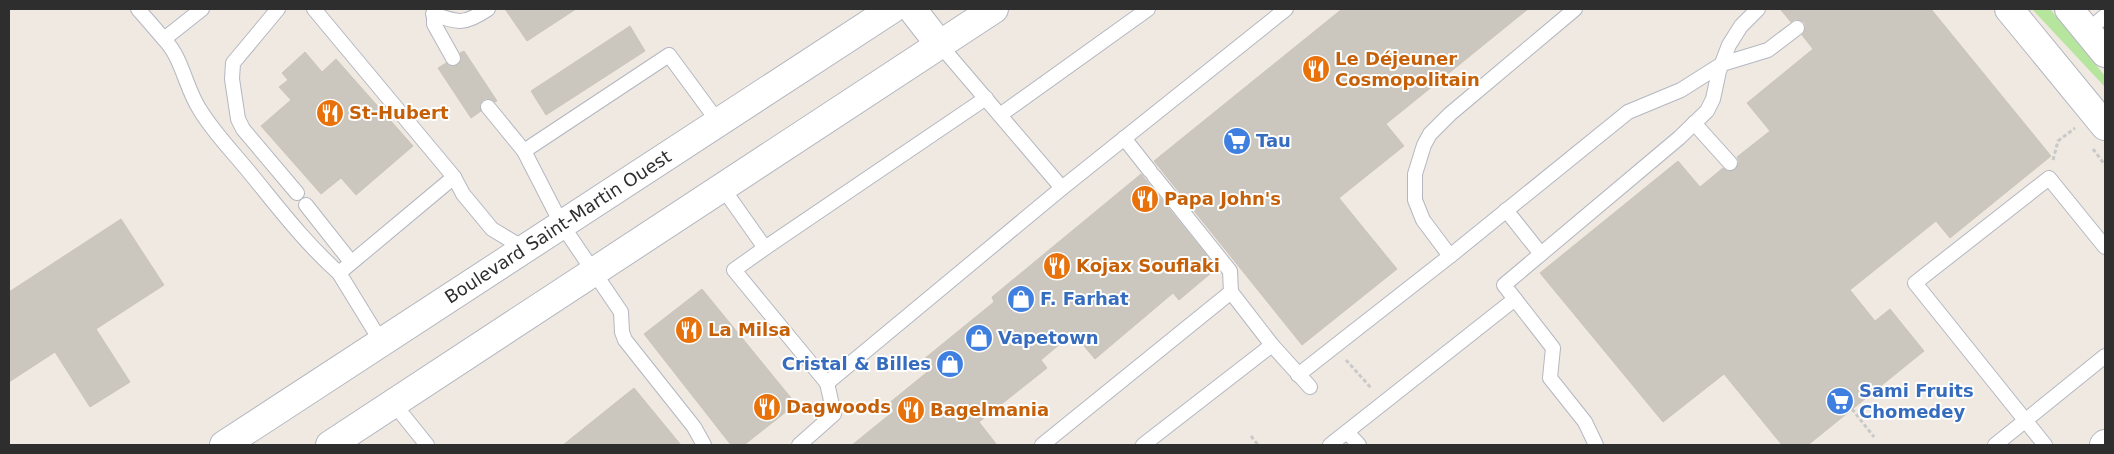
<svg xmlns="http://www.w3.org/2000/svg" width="2114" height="454" viewBox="0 0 2114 454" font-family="'DejaVu Sans',sans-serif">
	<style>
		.green { fill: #b6e59e }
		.building { fill: #cbc7bf; stroke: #cbc5ba }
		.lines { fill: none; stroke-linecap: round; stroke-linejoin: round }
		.lane-casing { stroke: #b4b7c1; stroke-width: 16 }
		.street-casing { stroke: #b4b7c1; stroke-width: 30 }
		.secondary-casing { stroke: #b4b7c1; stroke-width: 30 }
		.path { stroke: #c9c9c9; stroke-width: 3; stroke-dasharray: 4 2.5; stroke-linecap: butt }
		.lane { stroke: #fff; stroke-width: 14 }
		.street { stroke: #fff; stroke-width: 28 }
		.secondary { stroke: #fff; stroke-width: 28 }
		.labels { text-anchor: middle; stroke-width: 4; stroke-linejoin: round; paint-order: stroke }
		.food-label { font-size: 18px; font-weight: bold; fill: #c56008; stroke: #fff; text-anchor: start }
		.shop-label { font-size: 18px; font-weight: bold; fill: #366cbe; stroke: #fff; text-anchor: start }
		.street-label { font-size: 18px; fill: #2e2e2e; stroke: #fff }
	</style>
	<rect width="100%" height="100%" fill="#efe9e1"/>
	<polygon class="green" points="2032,9 2050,9 2105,76 2105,87"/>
	<g class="building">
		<polygon points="505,9 576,9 527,41"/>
		<polygon points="1342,9 1528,9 1386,124 1404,146 1339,198 1397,269 1302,345 1154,161"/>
		<polygon points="1780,9 1931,9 2051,156 1950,238 1936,221 1850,290 1875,321 1890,309 1924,351 1808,445 1782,445 1724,374 1663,422 1540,273 1678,161 1700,187 1723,168 1728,171 1736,169 1739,162 1737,157 1770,131 1747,103 1813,49 1802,35 1806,27 1804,22 1796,19 1791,22"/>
		<polygon points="630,26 645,51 546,115 531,91"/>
		<polygon points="464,51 497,101 495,102 487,98 483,100 480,104 481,111 471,118 438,68 446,63 452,67 458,65 462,59 460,53"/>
		<polygon points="305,52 322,72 336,59 413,146 356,195 341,178 321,194 261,126 291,100 279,87 288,80 282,73"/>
		<polygon points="1141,174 1217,268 1179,300 1173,293 1095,359 1073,333 1041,360 1047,368 979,422 997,445 852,445 894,411 888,404 931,369 924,359 994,302 992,297"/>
		<polygon points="121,219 164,285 96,329 130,382 90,407 55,352 9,382 9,292"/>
		<polygon points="702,289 796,404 744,445 731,445 644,334"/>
		<polygon points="634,388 681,445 563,445"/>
	</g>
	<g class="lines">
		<g class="lane-casing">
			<g id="lane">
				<polyline points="138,9 164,39 202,9"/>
				<polyline points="278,9 233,63 232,79 238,119 243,129 297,193"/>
				<polyline points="314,9 454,177 463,194 492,229 525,249"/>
				<polyline points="434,9 434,24 453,58"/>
				<path d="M433,14C459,23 464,25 488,9"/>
				<polyline points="2087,31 2105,16"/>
				<path d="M164,39C183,59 185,87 200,110C214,133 233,152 250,173C278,207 305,243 339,273"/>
				<polyline points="940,45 1062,188"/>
				<polyline points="488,107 524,151"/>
				<polyline points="1000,115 1148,9"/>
				<polyline points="1694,123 1730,163"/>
				<polyline points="1124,138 1150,171"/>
				<polyline points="722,187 765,248 986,98"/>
				<polyline points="306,205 351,262"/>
				<polyline points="1506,210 1541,254"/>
				<polyline points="765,248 734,270 827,383 1062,188 1286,9"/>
				<polyline points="1450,256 1628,112 1681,90 1722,64 1768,50 1797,28"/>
				<polyline points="382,343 339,273 454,177"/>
				<polyline points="1272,345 1310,387"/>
				<polyline points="1298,375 1450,256 1423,220 1415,200 1415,174 1424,145 1430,134 1450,114 1575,9"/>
				<polyline points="394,404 427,445"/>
				<polyline points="1347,432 1359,445"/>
				<polyline points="704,445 694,427 625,340 622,332 621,312 562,225 524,151 669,55 719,123"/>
				<polyline points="799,445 834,414 827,383"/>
				<polyline points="1042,445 1231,292"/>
				<polyline points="1143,445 1272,345 1231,292 1230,271 1154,176"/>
				<polyline points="1330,445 1515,299"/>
				<polyline points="1596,445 1585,422 1550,378 1553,348 1504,285 1679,138 1707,111 1713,99 1719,71 1729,45 1741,26 1758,9"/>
				<polyline points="1995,445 2105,356"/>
				<polyline points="2045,445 1915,283 2049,178 2105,247"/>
			</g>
		</g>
		<g class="street-casing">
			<g id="street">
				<polyline points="912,9 940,45"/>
				<polyline points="2104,445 2105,444"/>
			</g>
		</g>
		<g class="secondary-casing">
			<g id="secondary">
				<polyline points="2009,9 2105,126"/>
				<polyline points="2069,9 2105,53"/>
				<polyline points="224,445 892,9"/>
				<polyline points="330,445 994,9"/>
			</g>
		</g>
		<g class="path">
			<polyline points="2093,149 2105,165"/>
			<polyline points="2053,160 2058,141 2075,128"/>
			<polyline points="1346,360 1372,389"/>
			<polyline points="1852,409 1874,437"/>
			<polyline points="1251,436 1258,445"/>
		</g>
		<use href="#lane" class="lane"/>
		<use href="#street" class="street"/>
		<use href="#secondary" class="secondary"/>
	</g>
	<defs>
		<g id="restaurant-disc" transform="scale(1.4375)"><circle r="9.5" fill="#e8710a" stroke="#fff"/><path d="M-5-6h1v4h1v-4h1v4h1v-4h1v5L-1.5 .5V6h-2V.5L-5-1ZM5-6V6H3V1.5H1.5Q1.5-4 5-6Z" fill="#fff"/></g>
		<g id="supermarket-disc" transform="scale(1.4375)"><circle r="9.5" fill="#3f7fe0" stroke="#fff"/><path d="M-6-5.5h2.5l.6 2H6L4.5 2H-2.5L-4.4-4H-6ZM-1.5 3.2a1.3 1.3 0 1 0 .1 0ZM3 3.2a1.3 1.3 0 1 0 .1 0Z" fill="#fff"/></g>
		<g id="shop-disc" transform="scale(1.4375)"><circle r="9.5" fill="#3f7fe0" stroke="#fff"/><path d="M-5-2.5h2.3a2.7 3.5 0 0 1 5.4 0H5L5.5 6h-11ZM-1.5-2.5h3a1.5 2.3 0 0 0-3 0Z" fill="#fff"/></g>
	</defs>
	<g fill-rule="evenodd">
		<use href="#restaurant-disc" x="1316" y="69"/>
		<use href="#restaurant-disc" x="330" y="113"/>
		<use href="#supermarket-disc" x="1237" y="141"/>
		<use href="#restaurant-disc" x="1145" y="199"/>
		<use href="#restaurant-disc" x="1057" y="266"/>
		<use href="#shop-disc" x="1021" y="299"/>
		<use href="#restaurant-disc" x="689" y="330"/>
		<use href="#shop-disc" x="979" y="338"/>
		<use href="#shop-disc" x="950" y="364"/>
		<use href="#supermarket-disc" x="1840" y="401"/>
		<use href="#restaurant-disc" x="767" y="407"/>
		<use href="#restaurant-disc" x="911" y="410"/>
	</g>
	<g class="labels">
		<g class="food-label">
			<text x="1335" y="65">Le Déjeuner<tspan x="1335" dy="21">Cosmopolitain</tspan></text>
			<text x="349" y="119">St-Hubert</text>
			<text x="1164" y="205">Papa John's</text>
			<text x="1076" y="272">Kojax Souflaki</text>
			<text x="708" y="336">La Milsa</text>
			<text x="786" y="413">Dagwoods</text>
			<text x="930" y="416">Bagelmania</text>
		</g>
		<g class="shop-label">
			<text x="1256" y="147">Tau</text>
			<text x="1040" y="305">F. Farhat</text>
			<text x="998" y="344">Vapetown</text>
			<text x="931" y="370" text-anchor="end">Cristal &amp; Billes</text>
			<text x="1859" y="397">Sami Fruits<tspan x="1859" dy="21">Chomedey</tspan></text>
		</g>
		<g class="street-label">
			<text transform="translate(558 227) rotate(-33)" y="6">Boulevard Saint-Martin Ouest</text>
		</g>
	</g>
	<rect width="2114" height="454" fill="none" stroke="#2e2e2e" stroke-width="20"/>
</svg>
